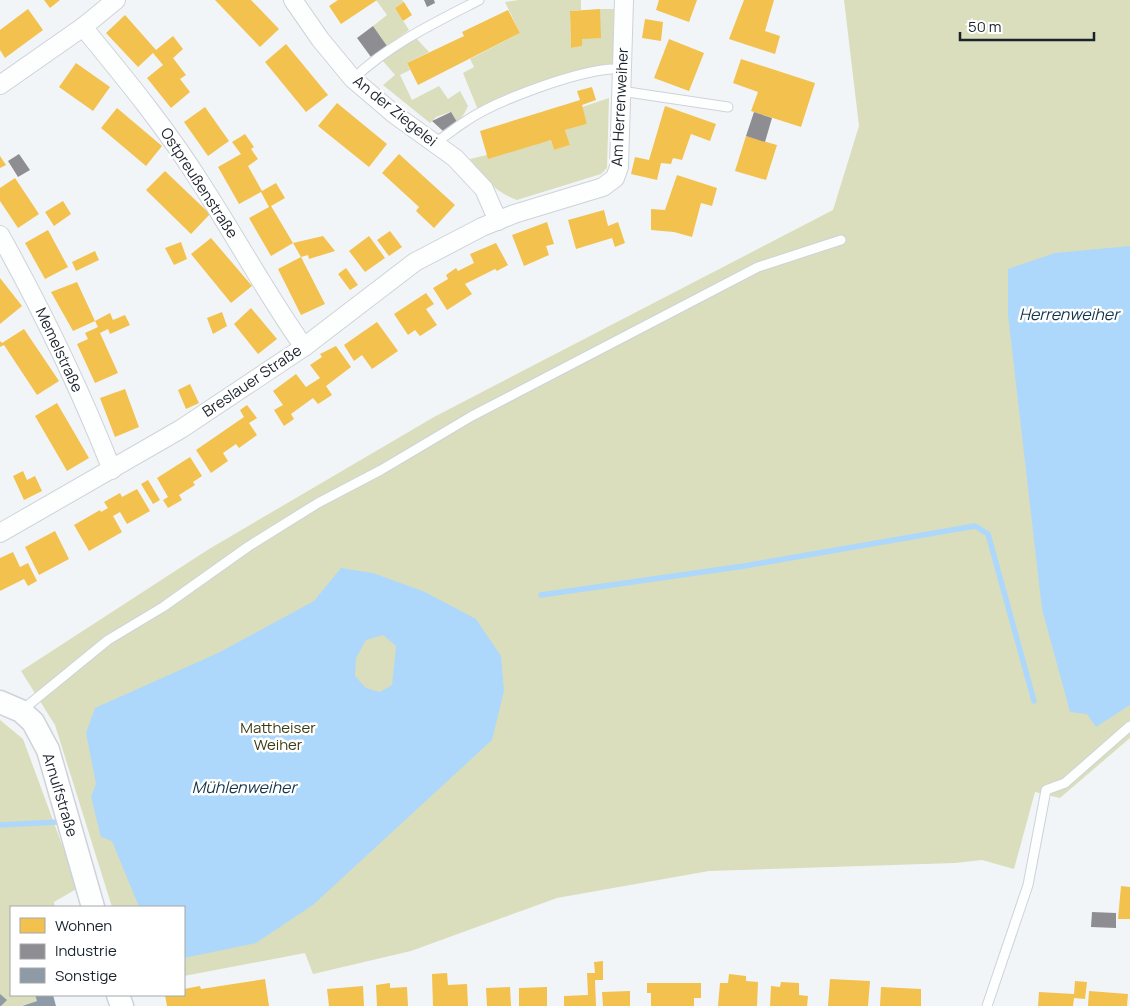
<svg xmlns="http://www.w3.org/2000/svg" width="1130" height="1006" viewBox="0 0 1130 1006" font-family="Manrope,sans-serif">
	<style>
		.green { fill: #dadebc }
		.water { fill: #add8fc; fill-rule: evenodd }
		.homes { fill: #f2c14e }
		.industry { fill: #8d8d92 }
		.lines { fill: none; stroke-linecap: round; stroke-linejoin: round }
		.stream { stroke: #add8fc; stroke-width: 5.5 }
		.building { fill: #8e9ba6 }
		.service-casing { stroke: #cdd3d9; stroke-width: 11 }
		.minor-casing { stroke: #cdd3d9; stroke-width: 20 }
		.tertiary-casing { stroke: #cdd3d9; stroke-width: 25 }
		.service { stroke: #fdfefe; stroke-width: 9 }
		.minor { stroke: #fdfefe; stroke-width: 18 }
		.tertiary { stroke: #fdfefe; stroke-width: 22 }
		.labels { text-anchor: middle; stroke-width: 5; stroke-linejoin: round; paint-order: stroke }
		.street-label { font-size: 15px; fill: #19232c; stroke: #fff }
		.park-label { font-size: 15px; fill: #3a3c14; stroke: #fff }
		.water-label { font-size: 16px; font-style: italic; fill: #11334b; stroke: #fff }
	</style>
	<rect width="100%" height="100%" fill="#f2f5f8"/>
	<g class="green">
		<polygon points="376,0 402,0 404,2 395,8 409,30 387,46 373,26 387,15"/>
		<polygon points="519,0 581,0 581,10 570,11 571,48 582,46 582,39 600,9 614,9 613,65 588,69 478,110 463,73 474,67 470,59 520,33 505,2"/>
		<polygon points="844,0 1130,0 1130,738 1060,798 1035,792 1014,869 982,860 955,863 709,871 557,898 411,951 313,974 305,953 184,976 184,907 112,907 55,725 21,671 209,549 434,417 833,210 859,126"/>
		<polygon points="415,37 429,52 407,63 410,70 400,75 412,100 439,86 448,99 460,91 468,106 464,114 457,122 450,112 436,117 430,123 383,85 395,75 383,61"/>
		<path d="M609,98L607,168L601,174L517,200C496,193 482,176 470,159L551,140L554,150L570,145L565,130L587,124L582,107Z"/>
		<polygon points="0,720 23,739 78,888 54,902 55,907 11,907 11,995 35,995 37,1001 21,1006 0,1006"/>
	</g>
	<g class="water">
		<polygon points="1130,246 1130,705 1096,727 1087,714 1070,712 1042,609 1008,315 1008,269 1055,253"/>
		<path d="M341,568L373,573L425,592L476,619L501,656L504,691L492,740L313,905L256,943L184,958V907H139L112,841L101,837L91,797L96,784L86,733L95,708L218,653L314,601ZM383,635L396,646L392,685L380,692L366,688L355,676L356,658L366,640Z"/>
	</g>
	<g class="homes">
		<polygon points="44,0 60,0 50,8"/>
		<polygon points="215,0 251,0 279,29 260,47"/>
		<polygon points="338,0 377,0 341,24 329,6"/>
		<polygon points="659,0 697,0 689,22 656,10"/>
		<polygon points="744,0 774,0 765,31 780,36 775,54 729,39"/>
		<polygon points="404,2 412,15 403,21 395,8"/>
		<polygon points="28,9 43,30 5,58 0,50 0,30"/>
		<polygon points="600,9 601,38 582,39 582,46 571,48 570,11"/>
		<polygon points="508,10 520,33 418,85 407,63 464,36 462,32"/>
		<polygon points="125,15 156,50 173,36 183,49 173,58 186,75 180,79 190,92 171,108 147,78 163,65 153,53 138,67 106,33"/>
		<polygon points="645,19 663,22 661,41 642,38"/>
		<polygon points="669,39 704,53 689,91 654,78"/>
		<polygon points="286,44 328,95 306,112 265,62"/>
		<polygon points="741,59 815,83 801,127 751,111 758,92 733,83"/>
		<polygon points="76,63 110,87 93,111 59,87"/>
		<polygon points="592,87 596,100 582,105 587,124 565,130 570,145 554,150 551,140 488,159 480,131 580,100 577,91"/>
		<polygon points="337,103 387,144 369,167 318,126"/>
		<polygon points="665,106 716,124 710,141 691,134 682,160 673,158 671,164 661,163 657,180 631,174 635,157 649,160"/>
		<polygon points="205,107 229,141 208,156 184,122"/>
		<polygon points="117,108 162,146 146,166 101,128"/>
		<polygon points="245,134 254,147 251,149 258,159 248,166 262,191 276,183 285,198 271,206 293,243 271,256 249,218 269,207 261,192 239,204 218,167 241,154 232,142"/>
		<polygon points="746,136 777,145 766,180 735,171"/>
		<polygon points="399,154 455,205 434,228 416,211 419,207 382,173"/>
		<polygon points="0,156 6,165 0,168"/>
		<polygon points="165,171 210,214 191,234 146,190"/>
		<polygon points="677,175 717,188 712,206 701,203 692,237 674,232 651,230 651,209 665,210"/>
		<polygon points="15,178 39,214 18,228 0,201 0,188"/>
		<polygon points="63,201 71,214 54,226 45,212"/>
		<polygon points="604,210 608,226 618,222 625,243 615,247 612,238 576,249 568,220"/>
		<polygon points="547,222 554,244 546,246 549,255 524,266 512,235"/>
		<polygon points="48,230 68,267 45,279 25,243"/>
		<polygon points="390,231 402,247 389,256 377,240"/>
		<polygon points="323,236 335,251 309,259 308,255 301,257 293,243"/>
		<polygon points="369,236 385,258 365,272 349,251"/>
		<polygon points="211,238 252,286 231,303 191,254"/>
		<polygon points="181,242 187,259 174,265 165,248"/>
		<polygon points="496,243 508,265 497,271 495,269 465,284 472,294 447,310 433,288 448,279 446,275 456,268 458,271 474,263 470,254"/>
		<polygon points="95,251 99,260 76,271 72,262"/>
		<polygon points="301,257 325,304 301,315 278,269"/>
		<polygon points="346,268 358,285 350,290 338,274"/>
		<polygon points="0,278 22,306 0,324"/>
		<polygon points="77,282 95,321 73,331 51,292"/>
		<polygon points="426,293 434,304 426,309 437,325 420,336 415,330 408,335 394,314"/>
		<polygon points="251,308 277,339 258,354 234,324"/>
		<polygon points="222,312 227,326 213,334 207,318"/>
		<polygon points="110,313 113,320 125,315 130,325 110,334 108,329 100,333 118,373 95,383 77,344 88,339 85,333 98,327 95,321"/>
		<polygon points="377,322 398,351 372,369 362,355 354,361 344,345"/>
		<polygon points="24,329 59,381 37,395 4,345 0,347 0,341 2,343"/>
		<polygon points="336,346 351,367 326,386 332,395 318,404 313,398 291,414 294,419 284,426 274,410 283,405 273,391 296,374 306,387 320,378 310,365 322,357 320,354"/>
		<polygon points="190,384 199,403 186,409 178,390"/>
		<polygon points="125,389 139,427 115,437 100,398"/>
		<polygon points="57,403 89,458 67,471 35,416"/>
		<polygon points="247,405 257,418 249,423 257,435 239,448 236,444 223,453 228,461 211,473 196,450 244,417 240,410"/>
		<polygon points="190,457 202,476 193,482 195,485 179,495 182,500 168,508 163,500 168,497 157,478"/>
		<polygon points="23,471 27,480 35,476 42,491 24,500 13,476"/>
		<polygon points="148,480 160,500 153,504 141,484"/>
		<polygon points="137,489 150,511 127,524 120,512 113,516 122,532 89,551 74,525 100,510 101,512 108,508 104,502 120,493 122,497"/>
		<polygon points="55,531 69,559 39,575 25,547"/>
		<polygon points="13,552 20,567 28,563 37,581 28,586 24,579 0,591 0,558"/>
		<polygon points="1121,886 1130,887 1130,919 1118,919"/>
		<polygon points="603,961 603,980 595,980 596,1006 564,1006 564,996 588,995 587,973 595,973 594,962"/>
		<polygon points="447,973 448,985 467,984 468,1006 433,1006 432,974"/>
		<polygon points="729,974 746,976 746,981 758,982 757,1006 718,1006 720,983 728,983"/>
		<polygon points="265,979 269,1006 167,1006 165,995 184,995 184,989 200,986 201,989"/>
		<polygon points="830,979 870,981 868,1006 828,1006"/>
		<polygon points="1075,981 1087,982 1085,999 1074,998 1073,1006 1038,1006 1039,992 1074,994"/>
		<polygon points="781,982 799,983 799,995 808,996 807,1006 770,1006 771,986 780,987"/>
		<polygon points="390,983 390,988 407,987 408,1006 377,1006 376,985"/>
		<polygon points="647,983 701,983 701,998 694,998 694,1006 651,1006 651,993 647,993"/>
		<polygon points="363,986 364,1006 329,1006 327,989"/>
		<polygon points="510,987 511,1006 487,1006 486,988"/>
		<polygon points="547,987 547,1006 519,1006 519,988"/>
		<polygon points="881,987 921,989 921,1006 880,1006"/>
		<polygon points="630,991 630,1006 603,1006 602,992"/>
		<polygon points="1089,991 1128,994 1127,1006 1088,1006"/>
	</g>
	<g class="industry">
		<polygon points="424,0 434,0 435,3 427,7"/>
		<polygon points="373,26 387,46 371,57 357,38"/>
		<polygon points="451,112 457,122 443,131 432,121"/>
		<polygon points="754,112 772,118 765,142 746,136"/>
		<polygon points="19,154 30,170 18,177 8,161"/>
		<polygon points="1092,912 1116,913 1116,928 1091,927"/>
	</g>
	<g class="lines">
		<g class="stream">
			<polyline points="541,595 744,566 975,526 988,534 1034,701"/>
			<polyline points="0,825 58,822"/>
		</g>
	</g>
	<g class="building">
		<polygon points="0,994 7,1000 1,1006 0,1006"/>
		<polygon points="35,995 53,995 56,1006 22,1006 37,1001"/>
	</g>
	<g class="lines">
		<g class="service-casing">
			<g id="service">
				<path d="M353,79C390,44 434,23 479,0"/>
				<polyline points="621,91 728,107"/>
				<path d="M434,143C446,136 455,128 466,121C497,100 574,72 611,69"/>
				<polyline points="21,711 108,640 163,607 249,546 318,503 381,470 472,416 758,267 841,240"/>
				<polyline points="987,1006 1028,885 1046,790 1065,783 1130,726"/>
			</g>
		</g>
		<g class="minor-casing">
			<g id="minor">
				<polyline points="293,0 320,39 353,79 394,114 455,158 484,189 498,221"/>
				<path d="M83,27C125,78 167,129 202,185C237,239 267,295 304,347"/>
				<polyline points="0,85 83,27 116,0"/>
				<path d="M0,235C42,310 80,389 112,470"/>
				<polyline points="0,533 181,429 304,347 415,262 482,227 514,214 603,187 615,178 619,167 624,0"/>
			</g>
		</g>
		<g class="tertiary-casing">
			<g id="tertiary">
				<polyline points="0,702 21,711 33,722 48,750 93,907"/>
				<polyline points="118,995 122,1006"/>
			</g>
		</g>
		<use href="#service" class="service"/>
		<use href="#minor" class="minor"/>
		<use href="#tertiary" class="tertiary"/>
	</g>
	<g class="labels">
		<g class="street-label">
			<text transform="translate(620 107) rotate(-87)" y="5">Am Herrenweiher</text>
			<text transform="translate(395 111) rotate(39)" y="5">An der Ziegelei</text>
			<text transform="translate(199 183) rotate(57)" y="5">Ostpreußenstraße</text>
			<text transform="translate(59 350) rotate(65)" y="5">Memelstraße</text>
			<text transform="translate(252 381) rotate(-34)" y="5">Breslauer Straße</text>
			<text transform="translate(60 795) rotate(73)" y="5">Arnulfstraße</text>
		</g>
		<g class="park-label">
			<text x="278" y="733">Mattheiser<tspan x="278" dy="17">Weiher</tspan></text>
		</g>
		<g class="water-label">
			<text x="1069" y="320">Herrenweiher</text>
			<text x="244" y="793">Mühlenweiher</text>
		</g>
	</g>
	<rect x="10" y="906" width="175" height="90" fill="#ffffff" stroke="#a3a7ab"/>
	<rect x="20" y="918" width="25" height="15" fill="#f2c14e" stroke="#a3a7ab"/>
	<text x="55" y="931" font-size="15" fill="#19232c">Wohnen</text>
	<rect x="20" y="944" width="25" height="15" fill="#8d8d92" stroke="#a3a7ab"/>
	<text x="55" y="956" font-size="15" fill="#19232c">Industrie</text>
	<rect x="20" y="968" width="25" height="15" fill="#8e9ba6" stroke="#a3a7ab"/>
	<text x="55" y="981" font-size="15" fill="#19232c">Sonstige</text>
	<path d="M960 32v8h134v-8" fill="none" stroke="#19232c" stroke-width="2.5"/>
	<text x="968" y="32" font-size="15" fill="#19232c" stroke="#ffffff" stroke-width="4" paint-order="stroke">50 m</text>
</svg>
